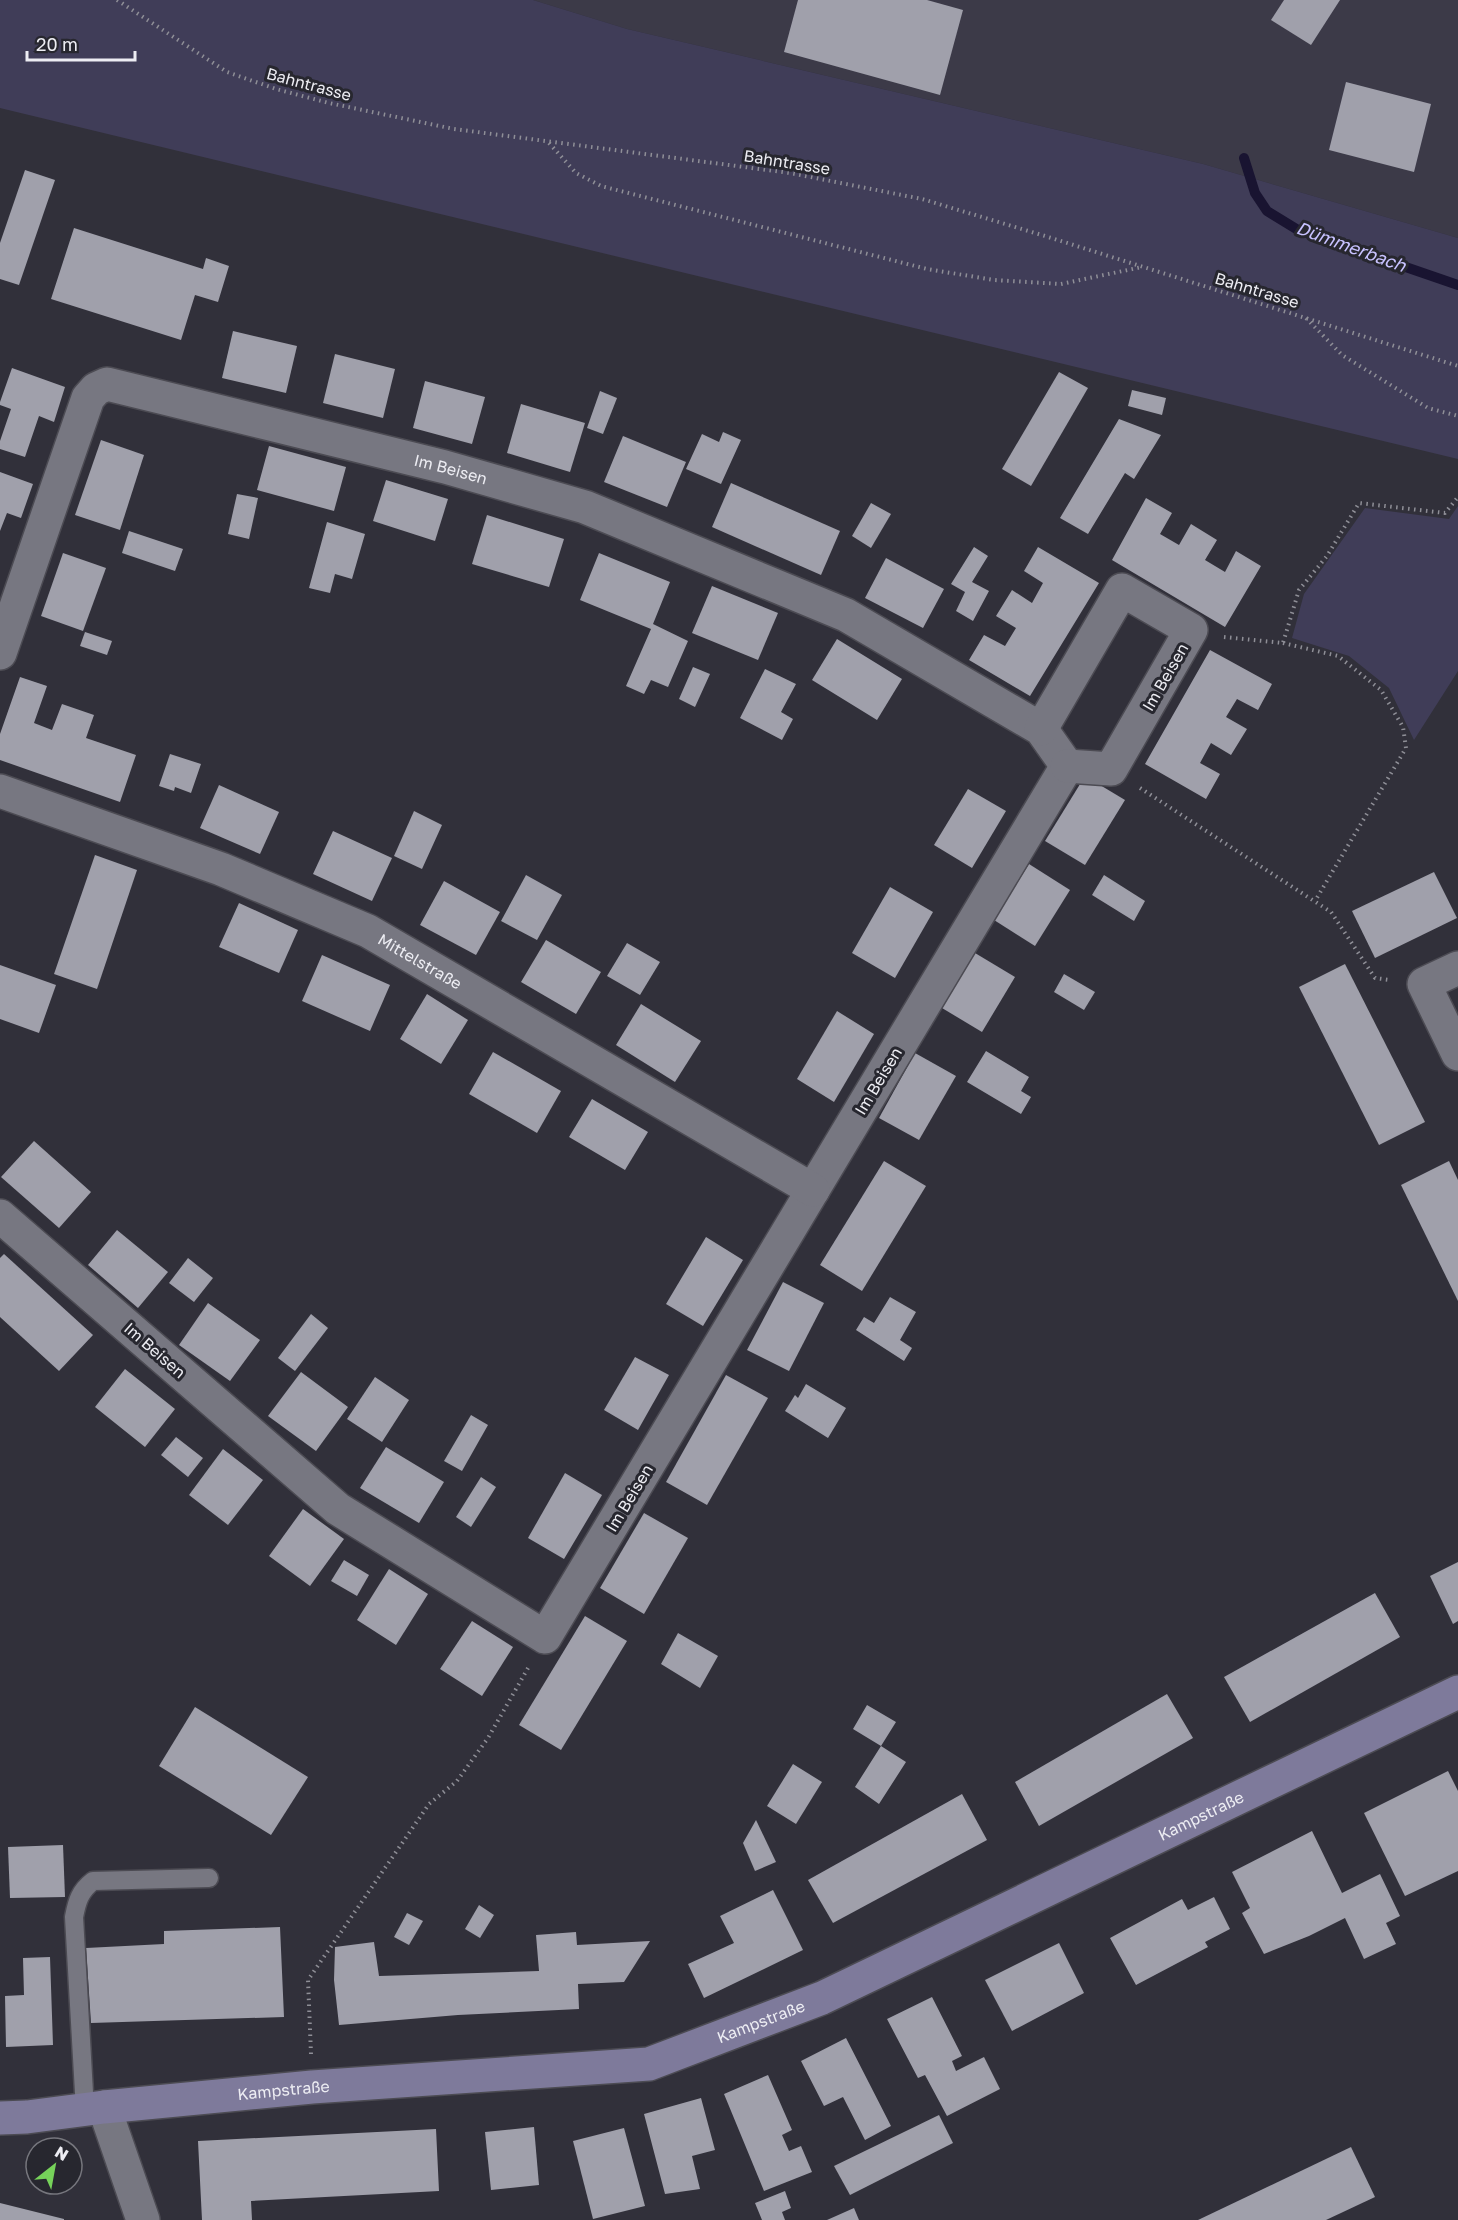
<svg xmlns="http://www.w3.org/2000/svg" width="1458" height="2220" viewBox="0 0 1458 2220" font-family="'Golos Text',sans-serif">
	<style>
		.built { fill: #3c3a48 }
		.green { fill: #403d58 }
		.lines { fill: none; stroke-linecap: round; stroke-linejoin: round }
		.stream { stroke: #191431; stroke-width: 10 }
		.building { fill: #a0a0ab }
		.lane-casing { stroke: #4c4b53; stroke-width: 21 }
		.street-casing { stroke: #4c4b53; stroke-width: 36 }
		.secondary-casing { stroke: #4c4b53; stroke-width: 36 }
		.path { stroke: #8f8f97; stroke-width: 4; stroke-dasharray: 1.5 4.5; stroke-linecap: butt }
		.lane { stroke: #777781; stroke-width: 18 }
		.street { stroke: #777781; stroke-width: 33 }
		.secondary { stroke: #7e7a9b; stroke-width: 33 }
		.labels { text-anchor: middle; stroke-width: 6; stroke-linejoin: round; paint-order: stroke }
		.street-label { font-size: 16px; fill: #ededf3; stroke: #27272f }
		.water-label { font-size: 18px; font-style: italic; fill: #c8c2ff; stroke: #27272f }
	</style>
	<rect width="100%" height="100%" fill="#31303a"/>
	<polygon class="built" points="533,0 1458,0 1458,238 1203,164 627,29"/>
	<g class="green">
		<polygon points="0,0 533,0 627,29 1203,164 1458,238 1458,459 0,108"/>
		<polygon points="1458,506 1458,671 1414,740 1389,688 1349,656 1292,638 1304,594 1365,508 1449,519"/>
	</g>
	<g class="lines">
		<polyline class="stream" points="1244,158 1255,193 1267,211 1298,230 1458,285"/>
	</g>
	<g class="building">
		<polygon points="798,0 927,0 963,10 940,95 784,52"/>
		<polygon points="1284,0 1340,0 1311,45 1271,20"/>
		<polygon points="1346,82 1431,104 1414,172 1329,150"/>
		<polygon points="25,170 55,180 19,285 0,279 0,243"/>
		<polygon points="74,228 203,269 206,258 229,266 218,302 195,295 181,340 51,299"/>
		<polygon points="233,331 297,346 286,393 222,378"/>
		<polygon points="335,354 395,369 383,418 323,403"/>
		<polygon points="12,368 65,387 54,422 39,416 25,457 0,449 0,441 11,409 0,405 0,402"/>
		<polygon points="1059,372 1088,388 1031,486 1002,469"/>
		<polygon points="425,381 485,397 472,444 413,428"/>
		<polygon points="1132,390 1166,398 1162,415 1128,406"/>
		<polygon points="600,391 617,398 603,434 587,428"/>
		<polygon points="521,404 585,423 570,472 507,453"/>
		<polygon points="1119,419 1161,435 1134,479 1125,473 1088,534 1060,518"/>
		<polygon points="723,432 741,440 721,484 686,469 702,434 719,442"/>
		<polygon points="623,436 686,462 667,507 604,482"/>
		<polygon points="101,440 144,455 120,530 75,515"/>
		<polygon points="269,446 346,467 334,511 257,490"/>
		<polygon points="0,472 33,484 21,518 7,513 0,531"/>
		<polygon points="386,480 448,499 435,541 373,521"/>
		<polygon points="731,483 840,531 821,575 712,527"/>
		<polygon points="237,494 258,498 249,539 228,534"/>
		<polygon points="1146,498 1172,513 1160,534 1179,545 1191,524 1217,540 1205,560 1225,572 1236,551 1261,566 1225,627 1112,560"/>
		<polygon points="871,503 891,514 871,548 852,536"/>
		<polygon points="487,515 564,539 549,587 472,564"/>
		<polygon points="327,522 365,534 352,579 335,574 330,593 309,588"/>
		<polygon points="129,531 183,549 175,571 122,553"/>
		<polygon points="974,547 988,556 972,582 989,591 973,621 956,611 965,592 951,584"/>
		<polygon points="1038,547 1099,583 1030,696 969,660 984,635 1005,646 1016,628 996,616 1012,590 1032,603 1043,583 1024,571"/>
		<polygon points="63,553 106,568 83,631 41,616"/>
		<polygon points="599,553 670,582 653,624 688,641 668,687 651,680 644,694 626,686 651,629 580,600"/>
		<polygon points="886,558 944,589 923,628 865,598"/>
		<polygon points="712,586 778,613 758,660 692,633"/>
		<polygon points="85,632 112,641 107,655 80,646"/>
		<polygon points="837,639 902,679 877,720 812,680"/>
		<polygon points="1210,650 1272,684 1258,710 1237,699 1226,717 1247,729 1231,755 1211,743 1200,763 1220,774 1206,799 1145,764"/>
		<polygon points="693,667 710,674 695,707 679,699"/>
		<polygon points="765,669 796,684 781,712 793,719 782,740 740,718"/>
		<polygon points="20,677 47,686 34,723 52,730 62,704 94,715 86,738 136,755 120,802 0,760 0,734"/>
		<polygon points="170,754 201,764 191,793 175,787 174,791 159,786"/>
		<polygon points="1085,776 1125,800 1085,865 1045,841"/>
		<polygon points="219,785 279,812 260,854 200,828"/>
		<polygon points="968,789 1006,811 972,868 934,845"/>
		<polygon points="414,811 442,825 422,869 394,856"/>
		<polygon points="333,831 392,858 372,901 313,874"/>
		<polygon points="95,855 137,870 97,989 54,974"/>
		<polygon points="1029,864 1070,890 1035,946 994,920"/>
		<polygon points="1434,872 1457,918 1375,958 1352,911"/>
		<polygon points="526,875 562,895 537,940 501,921"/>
		<polygon points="1104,875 1145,901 1134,921 1092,895"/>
		<polygon points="444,881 500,912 476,955 420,925"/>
		<polygon points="890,887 933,912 895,978 852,953"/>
		<polygon points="239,903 298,930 279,973 219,947"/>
		<polygon points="546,940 601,972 576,1014 521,982"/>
		<polygon points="627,943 660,962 640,995 607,976"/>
		<polygon points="975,953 1015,977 982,1032 942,1008"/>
		<polygon points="322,955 390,985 370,1031 302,1001"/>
		<polygon points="1345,964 1425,1122 1379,1145 1299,987"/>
		<polygon points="0,965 56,985 39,1033 0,1019"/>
		<polygon points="1064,974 1095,992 1084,1010 1054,992"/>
		<polygon points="427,994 468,1020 441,1064 400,1039"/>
		<polygon points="641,1004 701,1041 675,1082 616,1045"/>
		<polygon points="837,1011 874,1034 834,1102 797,1079"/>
		<polygon points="986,1051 1029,1077 1021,1091 1031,1097 1021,1114 967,1082"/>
		<polygon points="493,1052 561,1091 537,1133 469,1094"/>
		<polygon points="915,1053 956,1076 919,1140 879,1118"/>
		<polygon points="592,1099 648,1132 625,1170 569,1137"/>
		<polygon points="34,1141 91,1192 59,1228 1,1177"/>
		<polygon points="884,1161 926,1186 862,1291 820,1265"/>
		<polygon points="1449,1161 1458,1180 1458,1301 1401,1185"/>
		<polygon points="117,1230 168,1272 138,1308 88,1265"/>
		<polygon points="706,1237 743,1260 703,1326 666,1304"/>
		<polygon points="4,1254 93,1335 59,1371 0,1317 0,1258"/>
		<polygon points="188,1258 213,1278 194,1302 169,1283"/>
		<polygon points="783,1282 824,1303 789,1371 747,1350"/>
		<polygon points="890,1297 916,1312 900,1340 912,1348 904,1361 856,1330 864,1317 874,1323"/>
		<polygon points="208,1303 260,1340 230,1381 179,1345"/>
		<polygon points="311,1314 328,1328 295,1371 278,1358"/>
		<polygon points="635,1357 669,1375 638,1430 604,1410"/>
		<polygon points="125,1369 175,1409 145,1447 95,1407"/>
		<polygon points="301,1372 348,1407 316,1451 268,1416"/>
		<polygon points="726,1375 768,1398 707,1505 666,1482"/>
		<polygon points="375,1377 409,1400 382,1442 347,1419"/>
		<polygon points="806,1384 846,1408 828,1438 785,1411 795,1395 798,1398"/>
		<polygon points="471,1415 488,1425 462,1471 444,1461"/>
		<polygon points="176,1437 203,1458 188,1477 161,1455"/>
		<polygon points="386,1447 444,1482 419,1523 360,1488"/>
		<polygon points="223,1449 263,1480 228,1525 189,1495"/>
		<polygon points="565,1473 602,1495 564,1559 528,1538"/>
		<polygon points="481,1477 496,1487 471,1527 456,1517"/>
		<polygon points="303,1509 344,1539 310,1586 269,1556"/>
		<polygon points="644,1513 688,1538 644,1614 600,1588"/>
		<polygon points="344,1560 369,1575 357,1596 331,1581"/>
		<polygon points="1458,1562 1458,1621 1453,1624 1430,1576"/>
		<polygon points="389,1569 428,1594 396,1645 357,1620"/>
		<polygon points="1375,1593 1400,1637 1250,1722 1224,1677"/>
		<polygon points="585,1616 627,1641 561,1750 519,1725"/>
		<polygon points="472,1621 513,1647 482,1696 440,1669"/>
		<polygon points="678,1633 718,1656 700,1688 661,1664"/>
		<polygon points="1167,1694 1193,1738 1039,1826 1015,1782"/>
		<polygon points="867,1705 896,1722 881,1746 906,1762 879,1804 855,1787 881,1746 853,1729"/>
		<polygon points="195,1707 308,1777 271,1835 159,1766"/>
		<polygon points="793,1764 822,1782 796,1824 767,1806"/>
		<polygon points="1448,1771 1458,1791 1458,1871 1405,1896 1364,1813"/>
		<polygon points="962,1794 987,1840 833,1923 808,1880"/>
		<polygon points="756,1820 776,1862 755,1871 743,1843"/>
		<polygon points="1312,1831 1342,1893 1380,1874 1400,1916 1386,1923 1396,1944 1364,1959 1345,1918 1309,1936 1264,1954 1242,1913 1250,1908 1232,1872"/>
		<polygon points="63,1845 65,1897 10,1898 8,1847"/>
		<polygon points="773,1890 803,1950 704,1998 688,1964 734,1943 720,1916"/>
		<polygon points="1214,1897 1230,1929 1205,1942 1208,1947 1136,1985 1110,1938 1182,1899 1188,1910"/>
		<polygon points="479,1905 494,1915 480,1938 465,1929"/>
		<polygon points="407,1913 423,1921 409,1945 394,1937"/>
		<polygon points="280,1927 284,2017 91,2023 86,1948 164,1944 164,1931"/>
		<polygon points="576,1932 577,1945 650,1941 624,1982 578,1984 579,2009 458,2015 339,2025 334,1980 335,1947 374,1942 379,1976 539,1971 536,1935"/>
		<polygon points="1059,1943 1084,1993 1012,2031 985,1980"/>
		<polygon points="50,1957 53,2045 6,2047 5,1996 24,1995 23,1958"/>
		<polygon points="932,1997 962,2056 952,2061 956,2071 984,2057 1000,2089 947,2116 925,2075 918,2078 887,2019"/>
		<polygon points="846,2038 891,2126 865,2140 843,2097 824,2106 801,2061"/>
		<polygon points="768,2075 792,2130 782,2135 789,2151 801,2146 812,2172 764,2191 724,2094"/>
		<polygon points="701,2098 715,2150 692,2156 700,2189 665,2194 644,2114"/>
		<polygon points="939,2115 953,2143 850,2195 834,2166"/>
		<polygon points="534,2127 539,2185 491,2190 485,2132"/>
		<polygon points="624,2128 645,2206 593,2219 573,2141"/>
		<polygon points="436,2129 439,2191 251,2201 252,2220 202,2220 198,2141"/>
		<polygon points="1351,2147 1375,2197 1326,2220 1198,2220"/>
		<polygon points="785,2191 791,2208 782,2212 785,2220 762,2220 755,2203"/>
		<polygon points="0,2203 64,2219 64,2220 0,2220"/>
		<polygon points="854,2208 859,2220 827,2220"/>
	</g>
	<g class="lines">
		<g class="lane-casing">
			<path id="lane" d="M85,2110L74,1917C77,1901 80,1891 93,1881L209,1878"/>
		</g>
		<g class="street-casing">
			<g id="street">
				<path id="s1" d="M0,653L88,398L96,389L107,384L445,467L585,507L846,615L1041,729L1067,766L545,1637L338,1509L0,1216"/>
				<polyline points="1041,729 1122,590 1191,630 1111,769 1067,766"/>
				<path id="s2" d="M0,791L221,869L368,931L813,1190"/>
				<polyline points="1458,968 1424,984 1458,1054"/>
				<polyline points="104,2107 143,2220"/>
			</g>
		</g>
		<g class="secondary-casing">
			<g id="secondary">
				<path id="s3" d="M0,2118L27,2117L104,2107L312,2087L649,2064L822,1998L1458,1692"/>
			</g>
		</g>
		<g class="path">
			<polyline points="117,0 227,72 276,89 329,103 454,129 790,173 922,199 1045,236 1458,366"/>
			<polyline points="549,143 576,173 601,186 927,269 994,280 1061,284 1142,267"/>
			<polyline points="1306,318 1342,355 1428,408 1458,416"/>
			<polyline points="1224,637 1283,643 1299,590 1327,556 1359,503 1445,513 1458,497"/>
			<polyline points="1283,643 1338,656 1381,690 1403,727 1406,748 1315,901"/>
			<polyline points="1140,788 1331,912 1375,978 1390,980"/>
			<polyline points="311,2054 308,1980 429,1804 457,1781 488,1738 528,1668"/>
		</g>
		<use href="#lane" class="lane"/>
		<use href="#street" class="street"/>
		<use href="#secondary" class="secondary"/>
	</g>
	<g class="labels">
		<g class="street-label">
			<text transform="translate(309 84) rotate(15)" y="6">Bahntrasse</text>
			<text transform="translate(787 162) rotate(9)" y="6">Bahntrasse</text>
			<text transform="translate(1257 290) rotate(17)" y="6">Bahntrasse</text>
			<text dy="6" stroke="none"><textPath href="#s1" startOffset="648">Im Beisen</textPath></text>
			<text transform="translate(1165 677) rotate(-60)" y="6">Im Beisen</text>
			<text dy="6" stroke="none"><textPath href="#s2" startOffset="454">Mittelstraße</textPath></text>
			<text transform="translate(878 1081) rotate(-59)" y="6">Im Beisen</text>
			<text transform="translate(155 1350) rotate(41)" y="6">Im Beisen</text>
			<text transform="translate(629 1498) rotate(-59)" y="6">Im Beisen</text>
			<text dy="6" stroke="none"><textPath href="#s3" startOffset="1257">Kampstraße</textPath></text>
			<text dy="6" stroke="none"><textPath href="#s3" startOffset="771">Kampstraße</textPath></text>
			<text dy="6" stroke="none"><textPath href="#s3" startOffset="285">Kampstraße</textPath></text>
		</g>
		<g class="water-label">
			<text transform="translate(1351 247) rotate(20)" y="6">Dümmerbach</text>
		</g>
	</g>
	<g transform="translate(54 2166) rotate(31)"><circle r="28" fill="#27272f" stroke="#76767d" stroke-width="1.5"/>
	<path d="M0-4.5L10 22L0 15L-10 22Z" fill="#76d25a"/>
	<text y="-9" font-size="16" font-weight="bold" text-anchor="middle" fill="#ededf3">N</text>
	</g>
	<path d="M27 51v9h108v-9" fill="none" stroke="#ededf3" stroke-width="3"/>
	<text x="36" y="51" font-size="18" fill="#ededf3" stroke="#27272f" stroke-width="4.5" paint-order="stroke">20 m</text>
</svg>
